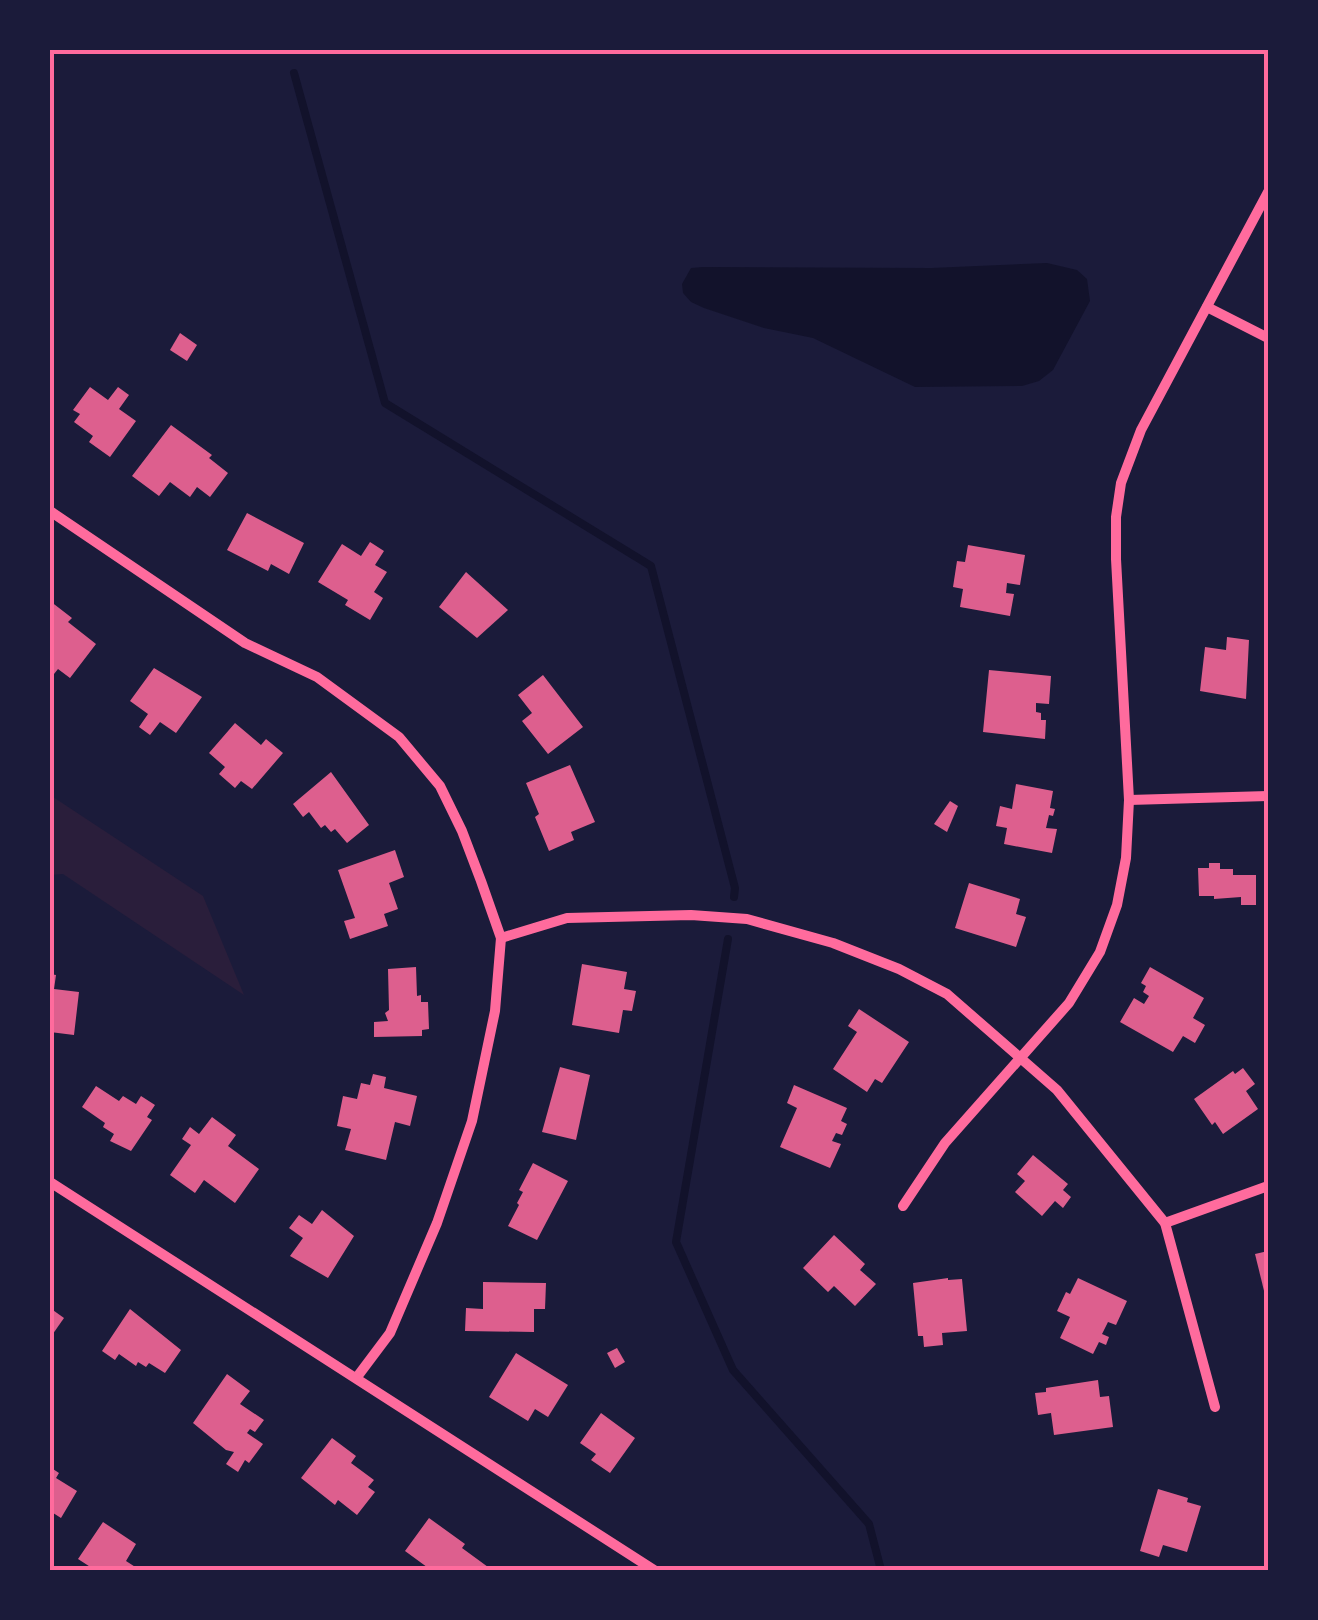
<svg xmlns="http://www.w3.org/2000/svg" width="1318" height="1620" viewBox="0 0 1318 1620" font-family="Karla,sans-serif">
	<style>
		.green { fill: #2a1e3b }
		.water { fill: #12122b }
		.lines { fill: none; stroke-linecap: round; stroke-linejoin: round }
		.stream { stroke: #12122b; stroke-width: 8 }
		.building { fill: #dd5f8e }
		.minor { stroke: #ff6b9d; stroke-width: 10 }
		.neatline { fill: none; stroke: #ff6b9d; stroke-width: 4 }
	</style>
	<rect width="100%" height="100%" fill="#1b1b3a"/>
	<polygon class="green" points="50,795 203,896 244,995 63,874 50,875"/>
	<polygon class="water" points="1047,263 1077,270 1087,279 1090,301 1053,370 1039,381 1022,386 915,387 813,338 764,328 704,308 691,302 683,293 682,284 691,268 703,267 931,268"/>
	<g class="lines">
		<g class="stream">
			<polyline points="294,73 385,403 651,566 735,888 734,897"/>
			<polyline points="728,939 676,1242 733,1370 869,1524 881,1570"/>
		</g>
	</g>
	<g class="building">
		<polygon points="180,333 197,345 187,361 170,350"/>
		<polygon points="90,387 108,400 118,387 129,395 119,409 136,421 110,457 89,442 93,436 74,422 80,414 73,410"/>
		<polygon points="171,425 212,455 209,458 228,473 210,497 197,487 190,497 170,482 159,496 132,476"/>
		<polygon points="247,513 304,543 289,574 271,564 268,571 227,550"/>
		<polygon points="370,542 384,551 375,565 387,572 374,592 383,598 370,620 345,605 348,600 318,582 342,544 361,556"/>
		<polygon points="968,545 1025,555 1020,585 1007,583 1006,593 1014,594 1010,616 960,607 963,589 953,587 957,561 965,562"/>
		<polygon points="466,572 508,610 477,638 439,607"/>
		<polygon points="50,601 72,618 68,622 96,644 70,678 58,669 50,679"/>
		<polygon points="1227,637 1249,640 1246,699 1200,691 1205,647 1226,650"/>
		<polygon points="154,668 202,697 176,733 160,722 150,735 139,727 148,714 130,701"/>
		<polygon points="989,670 1051,676 1049,704 1036,703 1036,712 1041,713 1041,720 1046,720 1045,739 983,732"/>
		<polygon points="543,675 583,727 548,754 522,721 532,713 518,695"/>
		<polygon points="235,723 261,745 266,739 283,753 252,789 241,781 235,788 219,774 225,767 209,753"/>
		<polygon points="570,765 595,822 571,832 574,840 549,851 535,817 539,814 526,783"/>
		<polygon points="331,772 369,825 347,843 335,829 331,832 325,825 321,828 309,812 303,817 293,804"/>
		<polygon points="1016,784 1053,791 1050,808 1055,809 1053,816 1049,815 1046,828 1057,829 1052,853 1004,844 1007,828 996,826 1000,806 1012,809"/>
		<polygon points="950,801 958,806 947,832 934,824"/>
		<polygon points="395,850 404,877 389,883 398,909 384,914 388,926 350,939 344,921 355,918 338,870"/>
		<polygon points="1209,863 1220,863 1220,869 1233,869 1233,875 1256,875 1256,905 1241,905 1241,897 1214,899 1214,896 1199,896 1198,868 1209,868"/>
		<polygon points="969,883 1020,899 1016,914 1026,917 1016,947 955,928"/>
		<polygon points="582,964 627,972 624,989 636,991 632,1011 623,1010 619,1033 572,1025"/>
		<polygon points="416,967 417,996 421,995 421,1002 428,1002 429,1029 422,1030 422,1036 374,1037 374,1022 388,1021 385,1013 389,1010 388,969"/>
		<polygon points="1150,967 1204,998 1193,1018 1205,1025 1195,1043 1183,1036 1173,1052 1120,1022 1134,998 1144,1004 1149,996 1143,992 1146,986 1141,983"/>
		<polygon points="50,974 56,975 54,989 79,992 74,1035 50,1032"/>
		<polygon points="859,1009 909,1042 882,1083 875,1079 867,1092 833,1069 857,1032 848,1026"/>
		<polygon points="560,1067 590,1075 576,1140 542,1132"/>
		<polygon points="1243,1068 1255,1084 1246,1091 1258,1109 1223,1134 1215,1122 1212,1125 1194,1099 1233,1071 1235,1074"/>
		<polygon points="373,1074 386,1077 384,1088 417,1096 410,1126 395,1122 386,1160 345,1150 351,1129 337,1126 343,1096 357,1099 361,1083 370,1085"/>
		<polygon points="794,1085 847,1108 841,1121 847,1124 842,1135 836,1133 832,1141 841,1144 830,1168 780,1147 797,1108 787,1103"/>
		<polygon points="96,1086 119,1101 123,1096 136,1104 141,1096 155,1105 147,1117 152,1120 131,1151 110,1141 114,1134 103,1127 105,1123 82,1107"/>
		<polygon points="212,1117 236,1135 228,1146 259,1169 235,1203 204,1180 195,1193 170,1175 191,1145 182,1139 190,1127 199,1134"/>
		<polygon points="1033,1155 1068,1184 1063,1190 1071,1197 1063,1208 1055,1201 1042,1216 1015,1192 1025,1181 1017,1174"/>
		<polygon points="533,1163 568,1181 537,1240 508,1226 519,1205 517,1203 523,1192 519,1190"/>
		<polygon points="322,1210 354,1236 328,1278 290,1256 303,1238 289,1228 299,1215 312,1224"/>
		<polygon points="834,1235 865,1264 860,1270 876,1284 855,1306 834,1286 828,1292 803,1268"/>
		<polygon points="1268,1251 1268,1303 1267,1303 1255,1254"/>
		<polygon points="948,1278 948,1280 962,1279 967,1331 942,1333 943,1345 924,1347 923,1336 918,1336 913,1283"/>
		<polygon points="1078,1278 1127,1301 1116,1325 1108,1322 1102,1334 1109,1337 1106,1345 1099,1342 1093,1354 1060,1338 1070,1317 1057,1311 1066,1292 1070,1294"/>
		<polygon points="483,1282 546,1283 545,1309 534,1309 534,1332 465,1331 466,1308 483,1309"/>
		<polygon points="50,1308 64,1318 50,1338"/>
		<polygon points="130,1309 181,1350 165,1373 149,1363 146,1367 138,1362 136,1366 119,1354 115,1360 102,1351"/>
		<polygon points="617,1348 625,1362 615,1368 607,1353"/>
		<polygon points="516,1353 568,1385 548,1417 535,1409 528,1421 489,1397"/>
		<polygon points="227,1374 250,1391 240,1404 264,1420 255,1432 250,1429 247,1433 263,1444 249,1463 245,1460 238,1472 226,1464 234,1452 226,1450 193,1423"/>
		<polygon points="1098,1380 1100,1397 1109,1396 1113,1427 1054,1435 1051,1413 1038,1415 1035,1393 1046,1392 1046,1388"/>
		<polygon points="601,1413 635,1438 610,1473 591,1460 596,1454 580,1443"/>
		<polygon points="332,1438 356,1456 351,1463 374,1480 368,1487 375,1492 357,1515 338,1500 335,1505 301,1478"/>
		<polygon points="50,1467 59,1473 56,1478 77,1491 61,1518 50,1511"/>
		<polygon points="1158,1489 1188,1498 1187,1502 1201,1506 1187,1552 1163,1545 1159,1557 1140,1551"/>
		<polygon points="429,1518 465,1544 462,1548 488,1567 485,1570 431,1570 405,1551"/>
		<polygon points="103,1522 136,1544 126,1561 140,1570 95,1570 78,1559"/>
	</g>
	<g class="lines">
		<g class="minor">
			<polyline points="1207,307 1268,338"/>
			<polyline points="50,511 245,643 317,677 399,737 440,786 462,831 481,881 501,938 495,1011 472,1121 437,1223 390,1333 357,1377"/>
			<polyline points="1129,800 1268,796"/>
			<polyline points="501,938 567,918 691,915 747,919 833,943 899,969 947,994 1057,1090 1165,1223 1215,1407"/>
			<polyline points="50,1182 654,1570"/>
			<polyline points="903,1206 945,1143 1069,1003 1100,952 1117,905 1126,858 1129,800 1116,559 1116,517 1121,483 1141,430 1268,192"/>
			<polyline points="1165,1223 1268,1186"/>
		</g>
	</g>
	<rect width="1318" height="1620" fill="none" stroke="#1b1b3a" stroke-width="105"/>
	<rect x="52" y="52" width="1214" height="1516" class="neatline"/>
</svg>
